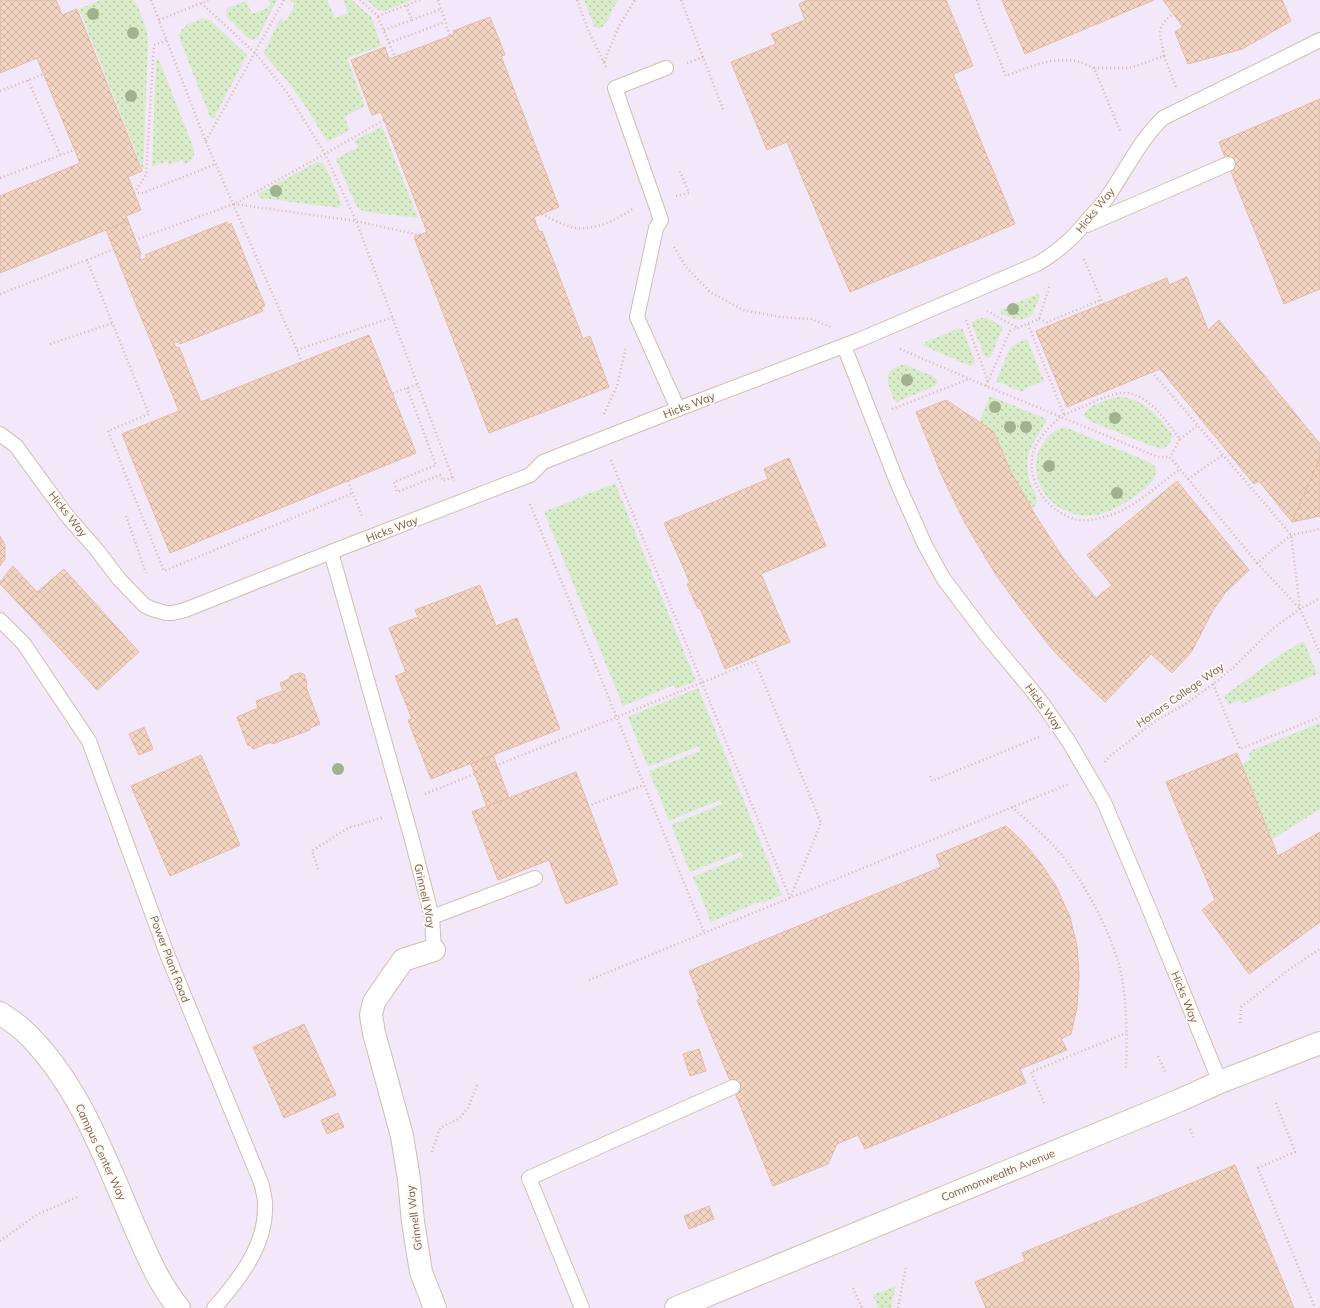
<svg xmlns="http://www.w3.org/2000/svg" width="1320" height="1308" viewBox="0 0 1320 1308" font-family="Mulish,sans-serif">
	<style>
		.education { fill: #f3e8fa }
		.green { fill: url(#green-dots) }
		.building { fill: url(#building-cross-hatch); stroke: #e6bba3 }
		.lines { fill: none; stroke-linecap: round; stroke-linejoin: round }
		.lane-casing { stroke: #d1beb0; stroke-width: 16 }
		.street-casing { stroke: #d1beb0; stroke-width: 24 }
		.secondary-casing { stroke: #d6c0b0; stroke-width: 24 }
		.path { stroke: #d9b8a5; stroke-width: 2.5; stroke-dasharray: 1 3; stroke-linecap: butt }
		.lane { stroke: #fff; stroke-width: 14 }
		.street { stroke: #fff; stroke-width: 22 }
		.secondary { stroke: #fff; stroke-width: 22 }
		.tree { fill: #a0b28e }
		.labels { text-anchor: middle; stroke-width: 3.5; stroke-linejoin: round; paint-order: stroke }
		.street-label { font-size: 11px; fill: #7a5c4d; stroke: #fffaf3 }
	</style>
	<defs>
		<pattern id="green-dots" width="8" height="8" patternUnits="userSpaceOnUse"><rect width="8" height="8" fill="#d8ecc9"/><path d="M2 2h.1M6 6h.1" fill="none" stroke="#b4c2a5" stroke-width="1.8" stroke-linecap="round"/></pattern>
		<pattern id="building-cross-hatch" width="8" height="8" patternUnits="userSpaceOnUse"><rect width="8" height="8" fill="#f3d5c3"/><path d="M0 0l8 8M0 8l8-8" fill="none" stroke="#cab0a1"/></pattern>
	</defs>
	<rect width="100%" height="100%" fill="#fdf6ec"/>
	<rect class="education" x="0" y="0" width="1320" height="1308"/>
	<g class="green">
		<path d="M101,0H134C141,14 147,26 148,42L143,170L79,9Z"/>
		<path d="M268,0H277L258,37C255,39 252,41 249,39L227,17L226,13L227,8L246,1L252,14L271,6Z"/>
		<polygon points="291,0 327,0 335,18 348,13 343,0 352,0 372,18 381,46 347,58 365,106 344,117 350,130 329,141 326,140 306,107 288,82 264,54 264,52 280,19 286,21 295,4 290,1"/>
		<polygon points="367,0 412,0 384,11 378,10"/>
		<path d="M584,0H618C612,8 608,25 599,29L594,26Z"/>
		<path d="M202,19H206L210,20L247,55L214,118L213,119L210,117L179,37C181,25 192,23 202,19Z"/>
		<polygon points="156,59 159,60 194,149 194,156 189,162 184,164 182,160 169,165 167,161 152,167"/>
		<polygon points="382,126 418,218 367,212 359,209 355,203 336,159 358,147 354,141"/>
		<polygon points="317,162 320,162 324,164 342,204 339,208 260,198 258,196 259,193"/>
		<path d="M1037,294L1040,295V296L1032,315C1021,324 1012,318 1000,313L999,311L1000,310Z"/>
		<polygon points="981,318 987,318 1003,327 991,356 989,358 985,357 971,322"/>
		<polygon points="959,328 963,330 975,361 975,364 970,366 924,346 924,344 926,342"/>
		<polygon points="1027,339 1044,381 1024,389 1022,392 996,381 1011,346"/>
		<path d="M902,365H906L935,377L938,381L935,386L897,402L894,400C889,386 880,370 902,365Z"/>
		<path d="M990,396L1047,419C1038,439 1025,447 1028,472C1028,477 1030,482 1032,487C1037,497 1041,500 1032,509L1010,470L993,431L979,422Z"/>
		<path d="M1119,397C1142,397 1160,417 1172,435C1171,444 1167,448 1159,449L1090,421L1084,416C1086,405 1109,399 1119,397Z"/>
		<path d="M1065,427L1151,463L1156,468C1157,480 1145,490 1135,496C1124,504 1108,514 1094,515C1081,517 1066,513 1056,505C1034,489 1029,458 1047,438C1053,432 1056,428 1065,427Z"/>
		<polygon points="615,483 696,681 675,689 674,685 623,706 544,512"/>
		<polygon points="1304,641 1317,674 1242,704 1240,700 1228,705 1224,696 1281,654"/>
		<polygon points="698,688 782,895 762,903 761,901 711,922 693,877 743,856 741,852 690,872 671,825 722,804 720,800 669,821 649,771 700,751 699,746 648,767 628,717"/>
		<path d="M1320,723V809L1272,840L1241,764L1250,760C1248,754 1249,752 1255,749Z"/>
		<polygon points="896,1286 891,1308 878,1308 873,1295"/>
	</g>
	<g class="building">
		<polygon points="0,0 56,0 62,15 77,9 142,171 128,177 141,210 126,216 128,221 0,273 0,196 80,163 37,58 0,73"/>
		<polygon points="807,0 946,0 973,66 953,74 1015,224 850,292 787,142 767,150 731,62 776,44 771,34 805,20 799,4"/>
		<polygon points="1002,0 1154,0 1025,54"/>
		<polygon points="1163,0 1282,0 1291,21 1242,49 1188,64 1175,32 1183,27"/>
		<polygon points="490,17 505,55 501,56 559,207 534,217 539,232 542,231 583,339 590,336 609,387 489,433 414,237 427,232 381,112 372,115 351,60 385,47 389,59 450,36 454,34 453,31"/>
		<polygon points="1320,99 1320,289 1284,304 1219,142"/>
		<polygon points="128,221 141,254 139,255 141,260 147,258 145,255 227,222 229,225 231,223 265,306 261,307 263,311 180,344 179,342 174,343 176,348 179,347 201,402 369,335 416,453 170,553 122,434 179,411 106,230"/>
		<polygon points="1187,277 1208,330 1219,320 1320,444 1320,458 1292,522 1259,481 1254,484 1160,369 1067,407 1036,331 1167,278 1169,285"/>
		<polygon points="946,400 993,431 1010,470 1034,513 1063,558 1096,598 1112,585 1087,555 1177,481 1249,570 1225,593 1213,610 1192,651 1172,673 1151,654 1105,702 1074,672 1053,650 1026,616 996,575 965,523 942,476 916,412"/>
		<polygon points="789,458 826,546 761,574 790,642 725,669 700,608 698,609 687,584 690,583 664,523 768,479 764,469"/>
		<polygon points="1320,458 1320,516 1292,522"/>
		<polygon points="0,536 5,545 5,559 0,566"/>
		<polygon points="13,566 37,592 23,608 0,584 0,582"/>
		<polygon points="64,569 139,652 97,690 23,608 37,592"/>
		<polygon points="480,585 496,626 517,618 560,729 431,779 408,720 412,719 395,676 406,672 389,628 418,617 415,610"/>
		<polygon points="299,673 304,674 307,683 306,687 320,724 310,728 310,730 272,744 271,742 253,749 250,745 248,746 237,717 258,708 256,701 283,691 280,683 289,679 290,676"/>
		<polygon points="144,727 153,749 139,755 129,734"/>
		<polygon points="1237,753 1278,856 1320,832 1320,922 1249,974 1202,910 1215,900 1166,782"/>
		<polygon points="201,755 240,845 170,876 131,786"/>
		<polygon points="493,755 509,798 487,807 471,764"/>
		<polygon points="576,772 618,884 566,904 549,860 498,880 472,812"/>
		<polygon points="1006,826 1022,841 1039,861 1056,886 1070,917 1077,946 1079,975 1077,1007 1071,1034 1061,1039 1067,1050 1020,1069 1026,1083 865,1149 858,1135 837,1144 828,1164 773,1186 697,1000 700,999 689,971 941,867 936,855"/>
		<polygon points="304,1024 336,1095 284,1118 253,1047"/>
		<polygon points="699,1049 706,1071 690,1076 683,1054"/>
		<polygon points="338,1113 344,1127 327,1134 321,1120"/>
		<polygon points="1235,1165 1294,1308 986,1308 975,1282 1025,1261 1022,1253"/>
		<polygon points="709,1206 714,1219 689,1229 684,1216"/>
	</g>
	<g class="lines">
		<g class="lane-casing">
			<g id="lane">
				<polyline points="666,68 615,88 661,220 656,228 637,317 678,409"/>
				<polyline points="1087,225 1228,164"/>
				<polyline points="844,346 897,482 925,545 943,578 986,635 1031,689 1045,707 1069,742 1104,802 1148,906 1220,1082"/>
				<path d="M0,434L16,446L68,517L97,550L119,579L144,605L152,609L166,613H173L185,610L331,552L530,475L543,462L678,409L859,340L1037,264C1061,250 1075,236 1092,215C1098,209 1104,203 1108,196C1126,170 1140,140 1163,118L1320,40"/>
				<polyline points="331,552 411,836 432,917 434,950"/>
				<path d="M0,620L24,644L89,741L167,954L262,1185C263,1192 266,1201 265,1209C265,1247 238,1281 214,1308"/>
				<polyline points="432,917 535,878"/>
				<polyline points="582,1308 529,1178 733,1087"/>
			</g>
		</g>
		<g class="street-casing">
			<g id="street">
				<polyline points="434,950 403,960 374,1002 371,1015 374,1033 402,1136 409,1179 413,1222 421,1272 435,1308"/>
				<path d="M0,1013C7,1018 15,1023 22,1029C77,1080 104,1155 133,1223C146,1252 158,1283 179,1308"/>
			</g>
		</g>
		<g class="secondary-casing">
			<polyline id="secondary" points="676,1308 1178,1101 1220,1082 1320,1043"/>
		</g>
		<g class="path">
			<polyline points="151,0 206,142 297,350 301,362"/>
			<polyline points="360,0 378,16 420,0"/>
			<polyline points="438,0 450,36"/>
			<polyline points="577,0 589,32 607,69"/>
			<polyline points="681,0 724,112"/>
			<path d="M977,0L983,19L1006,76C1028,67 1052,57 1076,61C1082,62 1089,66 1094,68L1121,133"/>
			<polyline points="201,3 255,53 288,94 325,154 356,221 454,481"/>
			<polyline points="378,17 395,57"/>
			<polyline points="159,20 209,0"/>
			<polyline points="412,20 441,9"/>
			<polyline points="384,30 412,20 406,5"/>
			<polyline points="389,43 445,22"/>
			<polyline points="1164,56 1176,87"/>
			<polyline points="604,62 619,26 635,0"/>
			<polyline points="687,63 703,57"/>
			<path d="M1094,68H1127L1136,66L1164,56C1161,35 1154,28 1173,14"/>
			<polyline points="28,80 60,154"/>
			<polyline points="0,91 44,74"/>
			<polyline points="206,141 284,0"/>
			<polyline points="0,178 74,150"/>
			<polyline points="134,193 146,175 154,45 167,40"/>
			<polyline points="134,193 143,193 216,164"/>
			<polyline points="676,196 689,193 679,169"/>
			<polyline points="234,204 356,221 419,235"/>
			<path d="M542,214C552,219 564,226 576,228C596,230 618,219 634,208"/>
			<polyline points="135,240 234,204 325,154 384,120"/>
			<polyline points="674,247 686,267 710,292 743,310 780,317 811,319 831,327"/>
			<polyline points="1084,259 1103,304"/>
			<polyline points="87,260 114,249"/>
			<polyline points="0,294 87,260 149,414 108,431 164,571 353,493"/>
			<polyline points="987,311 1018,328"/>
			<polyline points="1039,319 1047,322 1101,300"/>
			<polyline points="966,320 988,382"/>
			<polyline points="1028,324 1064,415"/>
			<polyline points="50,344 113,323"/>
			<polyline points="900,349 986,386 1158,457 1170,457 1257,563 1291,535 1320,529"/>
			<polyline points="297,350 393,317"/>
			<polyline points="1152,372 1271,511 1291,535 1300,609 1320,653"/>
			<polyline points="986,386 1010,331 1039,319 1050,284"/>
			<polyline points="407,388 436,465 394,482 397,492 440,475 443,481 453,477"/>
			<polyline points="393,393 418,384"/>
			<polyline points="892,409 969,379"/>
			<polyline points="604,414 617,386 626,347"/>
			<path d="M1064,415C1079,409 1107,394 1121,393C1133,392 1144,398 1152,406C1163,415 1171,428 1180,439L1170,457"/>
			<path d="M1060,417C1049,427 1037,439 1033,453C1026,482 1048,512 1075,519C1082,521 1092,520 1100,518C1131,512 1155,487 1180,469"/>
			<polyline points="1180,439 1197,426"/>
			<polyline points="611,460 790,898"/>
			<polyline points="1188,479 1223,455"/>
			<polyline points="348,481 362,516"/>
			<polyline points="530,504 704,932"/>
			<polyline points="126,516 146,573"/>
			<polyline points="1257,563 1300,609"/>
			<polyline points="1213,684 1240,749 1320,717"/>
			<polyline points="1105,762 1110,756 1154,722 1184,705 1213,684 1233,668 1272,629 1300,609 1320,598"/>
			<polyline points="930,776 932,781 1039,737"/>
			<polyline points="425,794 617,717 755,661 821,823 790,898"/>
			<polyline points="588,806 644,785"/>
			<path d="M1012,807C1028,822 1046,836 1060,853C1087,885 1117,943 1123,984C1127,1012 1127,1041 1126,1069"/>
			<polyline points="318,869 312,851 348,828 384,817"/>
			<polyline points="589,980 1069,784"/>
			<polyline points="1240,1023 1241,1007 1291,968 1320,949"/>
			<polyline points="1158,1056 1166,1074"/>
			<polyline points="1044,1103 1031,1072 1126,1033"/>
			<polyline points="1276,1103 1295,1152 1258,1168 1315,1308"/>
			<polyline points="1190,1129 1193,1137"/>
			<polyline points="432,1152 440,1128 460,1118 468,1108 478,1083"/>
			<polyline points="0,1241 38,1214 80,1196"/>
			<polyline points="853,1288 862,1308"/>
			<polyline points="898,1308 906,1266"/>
		</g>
		<use href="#lane" class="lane"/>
		<use href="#street" class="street"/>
		<use href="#secondary" class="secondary"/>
	</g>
	<g class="tree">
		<circle cx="93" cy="14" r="6"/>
		<circle cx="133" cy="33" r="6"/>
		<circle cx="131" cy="96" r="6"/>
		<circle cx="276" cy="191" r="6"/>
		<circle cx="1013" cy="309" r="6"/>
		<circle cx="907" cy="380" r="6"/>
		<circle cx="995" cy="407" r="6"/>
		<circle cx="1115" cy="418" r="6"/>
		<circle cx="1010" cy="427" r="6"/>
		<circle cx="1026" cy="427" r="6"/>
		<circle cx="1049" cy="466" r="6"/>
		<circle cx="1117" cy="493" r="6"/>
		<circle cx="338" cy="769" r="6"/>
	</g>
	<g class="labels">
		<g class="street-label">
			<text transform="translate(1095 210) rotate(-51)" y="4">Hicks Way</text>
			<text transform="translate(689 405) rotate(-21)" y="4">Hicks Way</text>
			<text transform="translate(68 514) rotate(52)" y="4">Hicks Way</text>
			<text transform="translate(392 529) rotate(-21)" y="4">Hicks Way</text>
			<text transform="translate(1180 695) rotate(-35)" y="4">Honors College Way</text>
			<text transform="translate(1044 707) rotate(54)" y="4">Hicks Way</text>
			<text transform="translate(425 896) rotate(78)" y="4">Grinnell Way</text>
			<text transform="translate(170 959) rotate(69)" y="4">Power Plant Road</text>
			<text transform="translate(1185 997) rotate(68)" y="4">Hicks Way</text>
			<text transform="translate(101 1152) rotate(65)" y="4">Campus Center Way</text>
			<text transform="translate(998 1175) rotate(-22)" y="4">Commonwealth Avenue</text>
			<text transform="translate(414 1218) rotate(-97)" y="4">Grinnell Way</text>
		</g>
	</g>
</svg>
